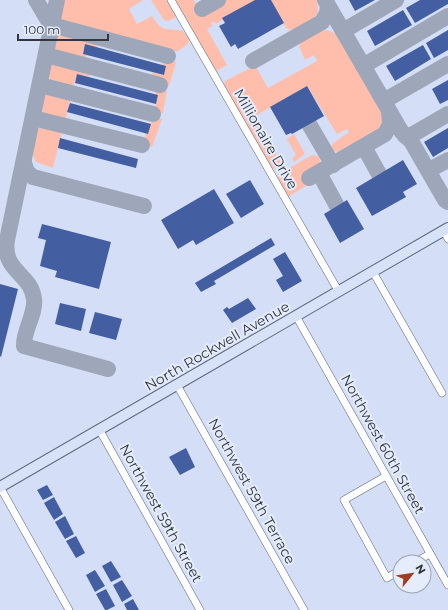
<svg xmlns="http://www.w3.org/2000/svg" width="448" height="610" viewBox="0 0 448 610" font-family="Montserrat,sans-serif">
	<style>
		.green { fill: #ffbeab }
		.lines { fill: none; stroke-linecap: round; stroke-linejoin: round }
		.taxiway { stroke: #9ea7ba; stroke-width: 16 }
		.building { fill: #435fa2 }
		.street-casing { stroke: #5e687d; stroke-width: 8 }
		.secondary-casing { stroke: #5e687d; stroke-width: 12 }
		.street { stroke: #fff; stroke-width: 7 }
		.secondary { stroke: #d7e1f7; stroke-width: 10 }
		.labels { text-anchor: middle; stroke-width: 4; stroke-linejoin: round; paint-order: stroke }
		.street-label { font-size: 14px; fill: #31363f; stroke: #e5ecfb }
	</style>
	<rect width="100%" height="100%" fill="#d4dff7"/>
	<g class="green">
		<path d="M63,0H143L129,9L137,24L152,16C164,34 164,27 183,31L189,39L188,44L178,51L165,52L65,25L59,18Z"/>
		<polygon points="151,0 167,0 176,15 175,18 168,21 164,20"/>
		<polygon points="175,0 194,0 202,14 226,0 255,0 216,24 214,21 211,23 213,26 207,29 227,65 216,71"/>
		<path d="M271,0H317L318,11C315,20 299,30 290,30L286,28Z"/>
		<path d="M320,31L327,30L337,34L382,112C387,134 356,144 339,153L332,150V144L349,132L347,129L337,134L307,86L245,122L224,84L225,81L254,66L256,67L268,88L317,61L314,55L305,60L299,46L302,41Z"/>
		<polygon points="60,32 96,40 98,43 97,47 85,45 83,53 87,55 84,61 58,55 53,48 56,36"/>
		<polygon points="168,59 174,60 176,63 169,86 161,84 161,82 153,79 152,72 164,75 166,66 162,65 163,61"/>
		<path d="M57,61L88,69L90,72L89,77L78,74L72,89C55,84 46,86 50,66Z"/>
		<polygon points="160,88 167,90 163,113 160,114 154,113 158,96 155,94 156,90"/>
		<path d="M49,92L71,98L65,121L49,117L43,113C41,105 41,96 49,92Z"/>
		<polygon points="153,116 162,119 152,147 143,145 146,133 148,134"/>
		<polygon points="255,117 281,162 286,162 275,169 271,167 246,123"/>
		<path d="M45,125L61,129L62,132L53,168L36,162C29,153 33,126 45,125Z"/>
		<polygon points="294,134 305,154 294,162 292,158 296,155 287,139"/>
		<polygon points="312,155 319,156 320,161 319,165 306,172 312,182 288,197 278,179 279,174"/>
	</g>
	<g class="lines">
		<g class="taxiway">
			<polyline points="36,0 49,22 51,33"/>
			<path d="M57,0L7,240C2,272 31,273 34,299C36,314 23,331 24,346L108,369"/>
			<polyline points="325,0 401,131 411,141 445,200 448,202"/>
			<polyline points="202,9 218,0"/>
			<polyline points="52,25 168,56"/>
			<polyline points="343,31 396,0"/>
			<polyline points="46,55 160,85"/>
			<polyline points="253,61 322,22 327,13 328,6"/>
			<polyline points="363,66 448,16"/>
			<polyline points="40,85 153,114"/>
			<polyline points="379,93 382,98 389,98 448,64"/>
			<polyline points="33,118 142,145"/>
			<polyline points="309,124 333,165"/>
			<polyline points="405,136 410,136 448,114"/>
			<polyline points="364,147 379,174"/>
			<polyline points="24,163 27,172 33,177 144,206"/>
			<polyline points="427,168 431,169 448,160"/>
			<polyline points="319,173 337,206"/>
			<polyline points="309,178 385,134 390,124 389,111"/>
		</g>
	</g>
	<g class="building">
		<polygon points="255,0 271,0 284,23 238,49 235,44 231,47 219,26 225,23 222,18"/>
		<polygon points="349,0 375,0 355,11"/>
		<polygon points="420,0 448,0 448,4 415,23 406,8"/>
		<polygon points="403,10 412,25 375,46 367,31"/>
		<polygon points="448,30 448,50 434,58 426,43"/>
		<polygon points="85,44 166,66 164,75 83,54"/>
		<polygon points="423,45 431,59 395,81 386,66"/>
		<polygon points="77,74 158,95 156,104 75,83"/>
		<polygon points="448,80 448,100 440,104 432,89"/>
		<polygon points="307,86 324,116 292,134 291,133 286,135 270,107"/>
		<polygon points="70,103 151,124 148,134 67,112"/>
		<polygon points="448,128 448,148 433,157 424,142"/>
		<polygon points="60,138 138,159 136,168 58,148"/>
		<polygon points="403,160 417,184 403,192 406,197 372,216 356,188"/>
		<polygon points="250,180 264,204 241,218 226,194"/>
		<polygon points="214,189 234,223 196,245 193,240 178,249 161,220"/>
		<polygon points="347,200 364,229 340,243 324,214"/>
		<polygon points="42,224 111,242 99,289 55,277 57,271 40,266 46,240 38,238"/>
		<polygon points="271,238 275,245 214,281 216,284 201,292 195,283"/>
		<polygon points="285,252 302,281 283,292 276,280 283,276 273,259"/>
		<polygon points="0,284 18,289 1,357 0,356"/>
		<polygon points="248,298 256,309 232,323 223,310 227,307 229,309"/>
		<polygon points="60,303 86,309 81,331 55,324"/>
		<polygon points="95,312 122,319 116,340 89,333"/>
		<polygon points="186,448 195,467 180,475 169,457"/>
		<polygon points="47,485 53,495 43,500 37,490"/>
		<polygon points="54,497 63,514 54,520 44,503"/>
		<polygon points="65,516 74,534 65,539 55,522"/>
		<polygon points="76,536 85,553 76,558 66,541"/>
		<polygon points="111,561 121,577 111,582 102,566"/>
		<polygon points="95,570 105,586 95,592 86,575"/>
		<polygon points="122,580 132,596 122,602 113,585"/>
		<polygon points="106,589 115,606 107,610 105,610 96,594"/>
		<polygon points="133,599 139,610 127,610 124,604"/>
	</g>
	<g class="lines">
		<g class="street-casing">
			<g id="street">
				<polyline points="171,0 339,292"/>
				<polyline points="444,231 448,239"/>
				<polyline points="373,272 442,393"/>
				<polyline points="296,316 448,585"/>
				<polyline points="177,385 304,610"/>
				<polyline points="99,429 200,610"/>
				<polyline points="386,476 344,500 387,578 400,570"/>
				<polyline points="0,487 69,610"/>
				<polyline points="415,562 430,554"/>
			</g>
		</g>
		<g class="secondary-casing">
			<polyline id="secondary" points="0,487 448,228"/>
		</g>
		<use href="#street" class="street"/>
		<use href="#secondary" class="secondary"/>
	</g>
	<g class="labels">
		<g class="street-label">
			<text transform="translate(266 139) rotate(60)" y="5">Millionaire Drive</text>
			<text transform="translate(217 346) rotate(-30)" y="5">North Rockwell Avenue</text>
			<text transform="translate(383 444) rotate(61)" y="5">Northwest 60th Street</text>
			<text transform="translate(252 491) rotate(61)" y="5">Northwest 59th Terrace</text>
			<text transform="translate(161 513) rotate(61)" y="5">Northwest 59th Street</text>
		</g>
	</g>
	<g transform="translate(412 574) rotate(60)"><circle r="19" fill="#e5ecfb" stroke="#9da3b0"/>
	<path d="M0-3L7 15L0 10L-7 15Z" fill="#a33b1d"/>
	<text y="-6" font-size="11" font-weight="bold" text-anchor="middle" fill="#31363f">N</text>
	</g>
	<path d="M18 34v6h90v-6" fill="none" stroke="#31363f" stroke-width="2"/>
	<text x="24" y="34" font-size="12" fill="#31363f" stroke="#e5ecfb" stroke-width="3" paint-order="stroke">100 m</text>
</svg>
